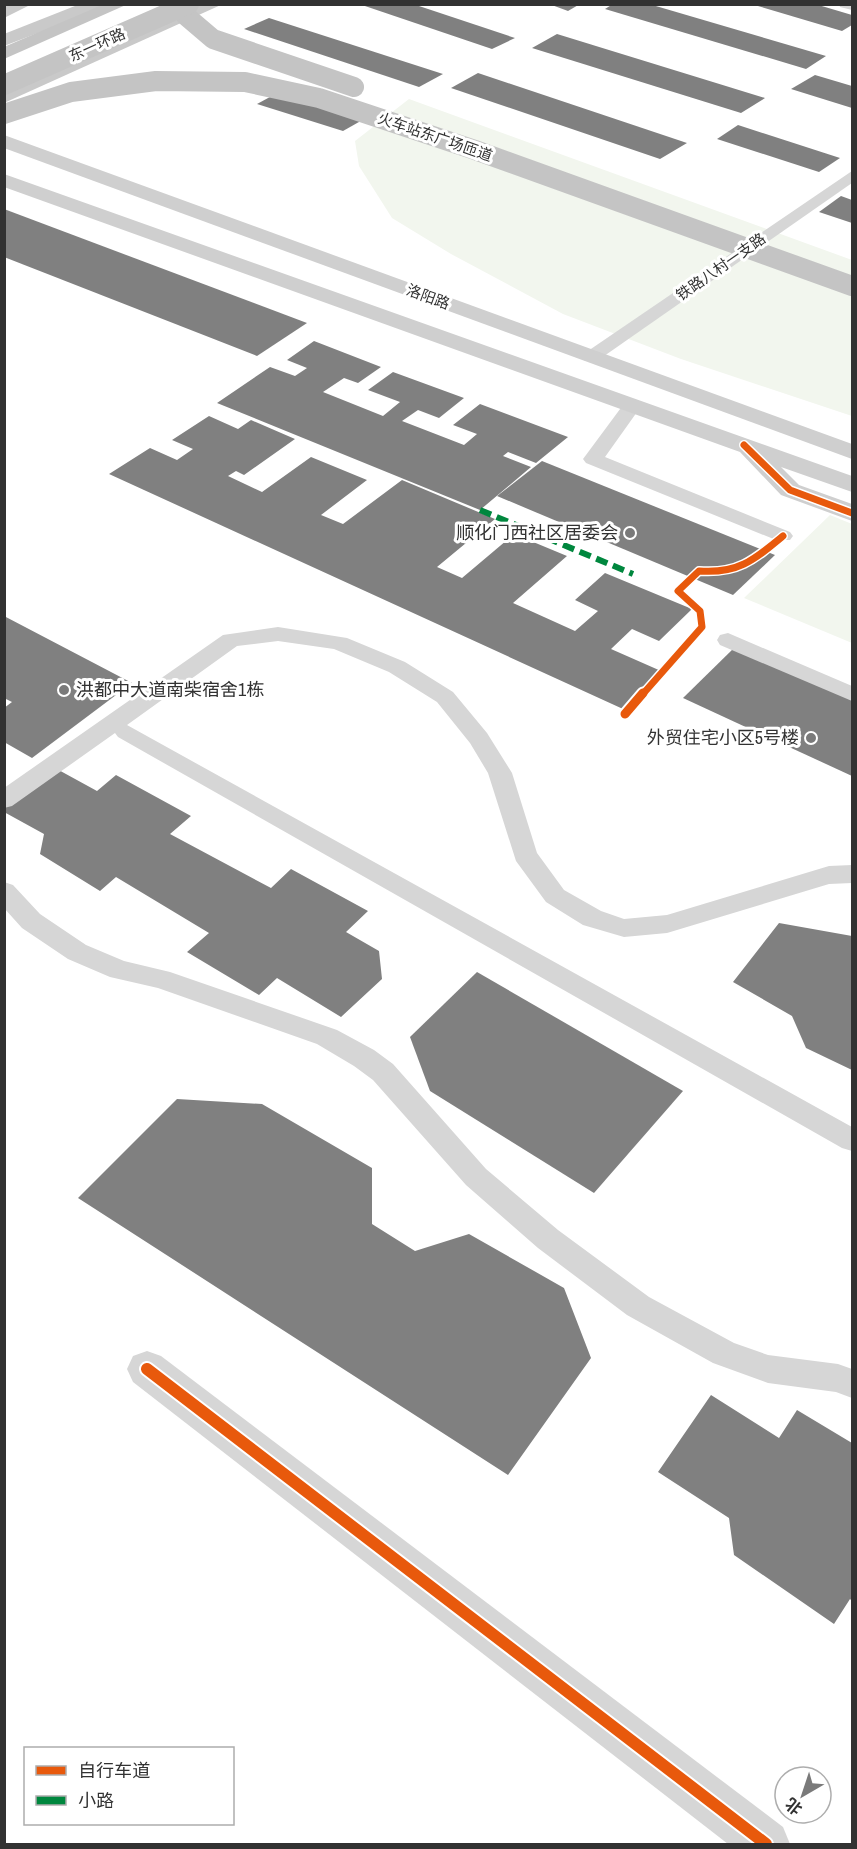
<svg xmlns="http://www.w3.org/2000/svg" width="857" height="1849" viewBox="0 0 857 1849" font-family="'Archivo Narrow','Noto Sans SC',sans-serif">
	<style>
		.green { fill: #f2f6ee }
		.building { fill: #808080 }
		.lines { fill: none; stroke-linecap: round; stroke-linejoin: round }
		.lane { fill: #d6d6d6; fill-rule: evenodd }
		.street { fill: #d6d6d6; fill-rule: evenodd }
		.secondary { fill: #cfcfcf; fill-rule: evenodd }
		.primary { fill: #c9c9c9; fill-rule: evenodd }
		.highway { fill: #c4c4c4; fill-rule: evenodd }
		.highway-bridge { stroke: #c4c4c4; stroke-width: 20 }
		.quiet { stroke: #00873e; stroke-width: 6; stroke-dasharray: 12 6; stroke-linecap: butt }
		.cycleway-far2-casing { stroke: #fff; stroke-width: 10 }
		.cycleway-far1-casing { stroke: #fff; stroke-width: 13 }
		.cycleway-casing { stroke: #fff; stroke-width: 16 }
		.cycleway-far2 { stroke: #e8590c; stroke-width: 7 }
		.cycleway-far1 { stroke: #e8590c; stroke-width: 9 }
		.cycleway { stroke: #e8590c; stroke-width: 12 }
		.poi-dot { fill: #7a7a7a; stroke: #fff; stroke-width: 2 }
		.labels { text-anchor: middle; stroke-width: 6; stroke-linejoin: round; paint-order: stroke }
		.far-street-label { font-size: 15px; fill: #323232; stroke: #fff }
		.poi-label { font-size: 18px; fill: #323232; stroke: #fff; text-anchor: end }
	</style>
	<rect width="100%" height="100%" fill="#fff"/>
	<g class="green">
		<polygon points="409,99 852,260 852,416 681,359 563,314 451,254 392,218 359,166 355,141"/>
		<polygon points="830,515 852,524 852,643 744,598"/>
	</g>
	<g class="building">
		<polygon points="359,4 413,4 515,38 492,49"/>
		<polygon points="549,4 580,4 568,11"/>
		<polygon points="613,4 649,4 826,56 806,69 605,9"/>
		<polygon points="751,4 815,4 852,15 852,25 842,31"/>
		<polygon points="269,18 443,74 419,87 244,29"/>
		<polygon points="557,34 765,98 741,113 532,48"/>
		<polygon points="478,73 687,143 660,159 451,88"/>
		<polygon points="815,75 852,86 852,108 791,89"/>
		<polygon points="281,91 366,118 343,131 257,104"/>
		<polygon points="738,125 840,158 819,172 717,139"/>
		<polygon points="841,196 852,200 852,223 819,212"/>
		<polygon points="4,209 307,323 257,356 4,257"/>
		<polygon points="314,341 381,367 358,383 344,378 323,392 383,416 400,402 368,390 393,372 464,398 439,418 418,410 402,421 464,445 477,434 453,425 480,404 568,437 536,463 508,452 503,456 531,467 480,510 217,403 270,367 295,376 307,368 287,360"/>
		<polygon points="209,416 238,429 251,420 295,439 244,475 236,471 228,476 262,492 311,457 367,480 321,515 343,524 402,480 495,519 437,567 462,578 514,534 567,556 513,603 575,631 598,611 575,600 605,573 692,609 659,641 632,629 611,649 661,671 623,709 109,474 150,448 177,460 193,449 172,440"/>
		<polygon points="542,461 775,555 733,595 497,496"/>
		<polygon points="4,616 132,683 32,758 4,742 4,708 12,702 4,698"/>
		<polygon points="734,648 852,699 852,776 683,698"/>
		<polygon points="55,768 97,791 116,775 191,816 170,834 271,888 291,869 368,911 346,932 379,951 382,979 341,1017 277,978 259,995 187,952 209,933 116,877 100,891 40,854 44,834 4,812 4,807"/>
		<polygon points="779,923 852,936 852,1070 806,1048 792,1016 733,982"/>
		<polygon points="477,972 683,1091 594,1193 430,1091 410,1037"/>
		<polygon points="177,1099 262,1104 372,1168 372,1224 415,1251 469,1234 564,1288 591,1358 508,1475 78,1198"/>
		<polygon points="711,1395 779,1438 797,1410 852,1443 852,1601 850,1599 834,1624 734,1555 729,1518 658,1472"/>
	</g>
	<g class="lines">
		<g class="lane">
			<polygon points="839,4 852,4 852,10 840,7"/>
			<polygon points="852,171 852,183 597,361 585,361 582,357 585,353"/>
			<polygon points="633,399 642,405 605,457 790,532 793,536 790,540 776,540 586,463 583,459 586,455 626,401"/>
			<polygon points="278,627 347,638 405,662 453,692 487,733 512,773 537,853 564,890 601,911 624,919 667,915 829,866 852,865 852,883 829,884 667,933 624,937 583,925 546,902 516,861 488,773 470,743 437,702 389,672 334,649 278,641 237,646 127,725 852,1127 852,1151 842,1148 118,737 115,733 12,806 4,808 4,788 223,635"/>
			<polygon points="728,633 852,686 852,701 720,645 717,640 720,635"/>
			<polygon points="4,882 13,885 40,914 86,945 124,961 170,972 337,1030 374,1050 393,1064 486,1169 558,1230 649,1297 734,1343 768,1355 838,1364 852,1369 852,1398 836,1392 768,1383 713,1363 627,1315 538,1248 466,1185 373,1080 354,1066 317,1044 158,988 110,977 68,959 22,928 4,908"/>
		</g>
		<polygon class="street" points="147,1351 161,1356 783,1827 790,1844 728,1844 133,1382 127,1369 133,1356"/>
		<g class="secondary">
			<polygon points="4,135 852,444 852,459 4,148"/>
			<polygon points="4,174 852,476 852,492 781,467 799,485 852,504 852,521 781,495 740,452 4,187"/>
		</g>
		<g class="primary">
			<polygon points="8,4 32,4 4,18 4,6"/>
			<polygon points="80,4 105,4 103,8 4,46 4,34"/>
			<polygon points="199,4 223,4 4,103 4,90"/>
		</g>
		<polygon class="highway" points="104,4 128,4 4,59 4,47"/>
		<g class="highway-bridge">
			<polyline points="185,4 186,16 213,39 354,87"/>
			<polyline points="4,85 189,4"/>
			<polyline points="4,114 71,92 156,81 245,82 319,98 475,150 852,286"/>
		</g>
		<polyline class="quiet" points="480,510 633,574"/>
		<g class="cycleway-far2-casing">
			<g id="cycleway-far2">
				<polyline points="744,445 790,490 852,513"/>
				<path d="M642,695L702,627L700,611L678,591L699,571C738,574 754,560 783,536"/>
			</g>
		</g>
		<g class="cycleway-far1-casing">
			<polyline id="cycleway-far1" points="625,714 643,693"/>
		</g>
		<g class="cycleway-casing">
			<polyline id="cycleway" points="147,1369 766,1844"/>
		</g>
		<use href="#cycleway-far2" class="cycleway-far2"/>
		<use href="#cycleway-far1" class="cycleway-far1"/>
		<use href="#cycleway" class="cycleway"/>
	</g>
	<g class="poi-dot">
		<circle cx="630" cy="533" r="6"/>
		<circle cx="64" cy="690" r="6"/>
		<circle cx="811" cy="738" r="6"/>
	</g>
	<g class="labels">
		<g class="far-street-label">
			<text transform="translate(97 45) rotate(-24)" y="5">东一环路</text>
			<text transform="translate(435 137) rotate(19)" y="5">火车站东广场匝道</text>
			<text transform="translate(721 267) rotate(-35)" y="5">铁路八村一支路</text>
			<text transform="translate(428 297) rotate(20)" y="5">洛阳路</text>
		</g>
		<g class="poi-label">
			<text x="618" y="539">顺化门西社区居委会</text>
			<text x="76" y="696" text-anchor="start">洪都中大道南柴宿舍1栋</text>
			<text x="799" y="744">外贸住宅小区5号楼</text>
		</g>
	</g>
	<rect width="857" height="1849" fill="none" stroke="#323232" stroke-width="12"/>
	<rect x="24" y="1747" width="210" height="78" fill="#ffffff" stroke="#adadad" stroke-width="1.5"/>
	<rect x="36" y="1766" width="30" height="9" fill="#e8590c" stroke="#adadad" stroke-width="1.5"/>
	<text x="78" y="1777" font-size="18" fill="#323232">自行车道</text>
	<rect x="36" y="1796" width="30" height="9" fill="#00873e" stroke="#adadad" stroke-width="1.5"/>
	<text x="78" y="1807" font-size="18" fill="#323232">小路</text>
	<g transform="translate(803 1795) rotate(219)"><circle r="28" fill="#ffffff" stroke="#adadad" stroke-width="1.5"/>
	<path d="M0-4.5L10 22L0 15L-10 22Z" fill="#7a7a7a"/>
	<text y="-9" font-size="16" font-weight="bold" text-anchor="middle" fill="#323232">北</text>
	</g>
</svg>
